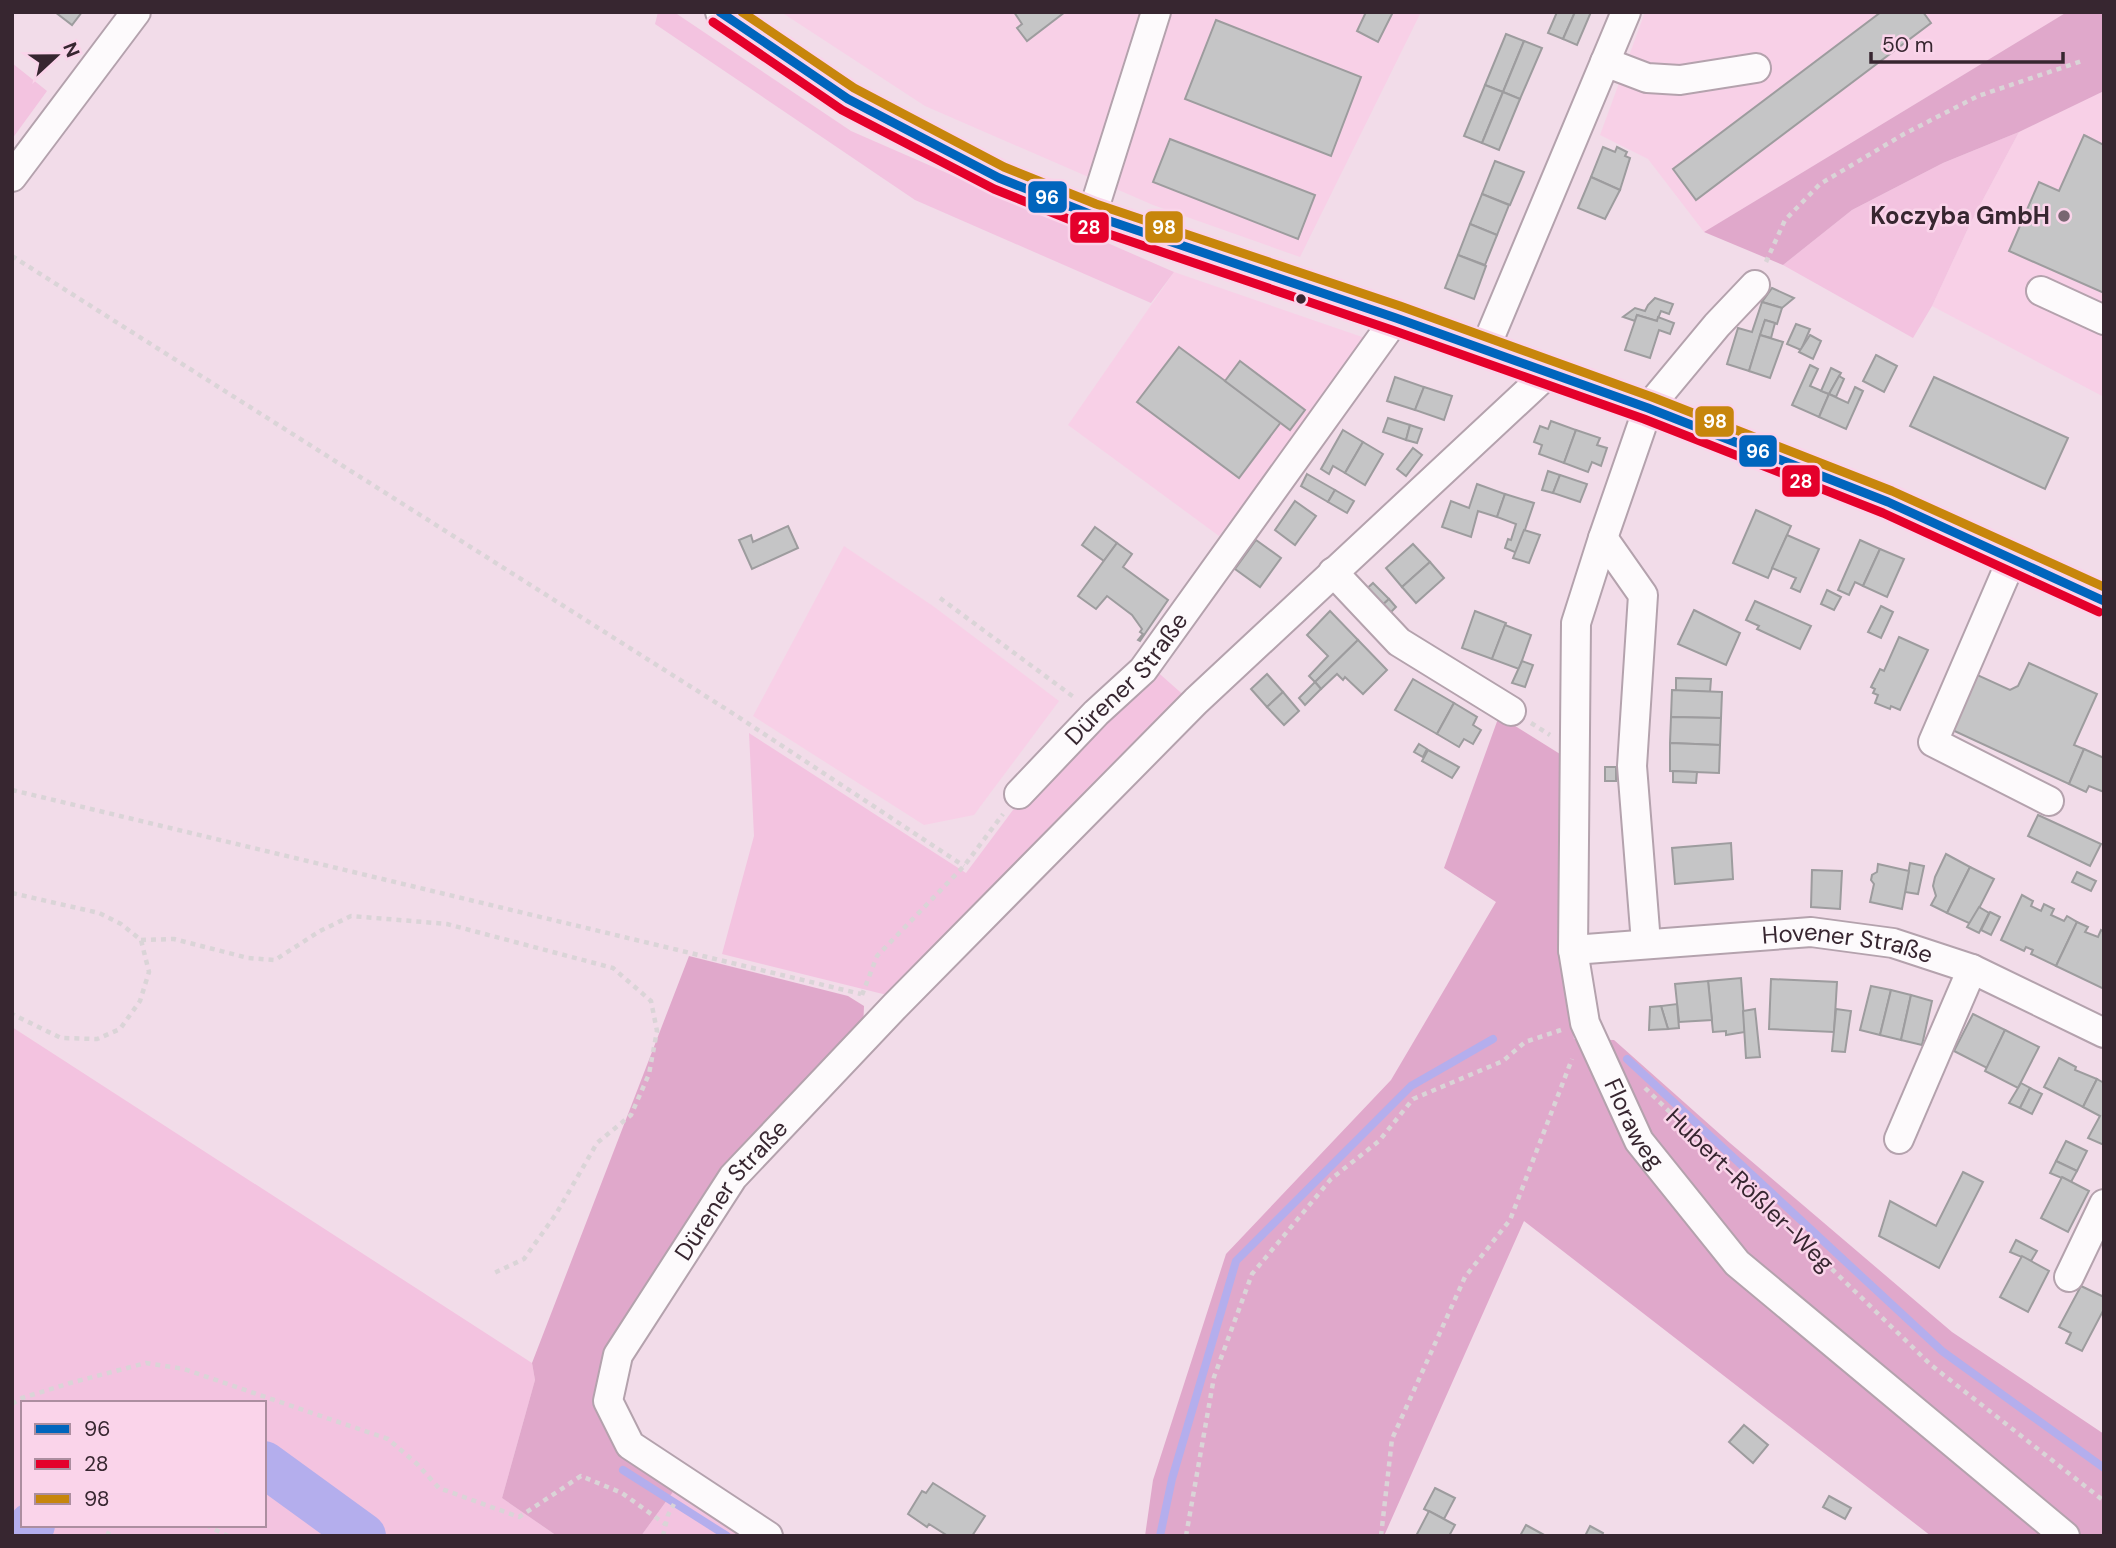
<svg xmlns="http://www.w3.org/2000/svg" width="2116" height="1548" viewBox="0 0 2116 1548" font-family="'DM Sans',sans-serif">
	<style>
		.built { fill: #f8d0e7 }
		.green { fill: #f3c3e0; fill-rule: evenodd }
		.forest { fill: #e0a8cb }
		.lines { fill: none; stroke-linecap: round; stroke-linejoin: round }
		.stream { stroke: #b4aeed; stroke-width: 8 }
		.river { stroke: #b4aeed; stroke-width: 46 }
		.building { fill: #c5c5c6; stroke: #9d9c9e; stroke-width: 2 }
		.minor-casing { stroke: #b4a2ad; stroke-width: 32 }
		.path { stroke: #dad4d7; stroke-width: 4.5; stroke-dasharray: 5 5; stroke-linecap: butt }
		.minor { stroke: #fdfafc; stroke-width: 28 }
		.bus-1-casing { stroke: #fad4ea; stroke-width: 14 }
		.bus-2-casing { stroke: #fad4ea; stroke-width: 14 }
		.bus-3-casing { stroke: #fad4ea; stroke-width: 14 }
		.bus-1 { stroke: #0065bd; stroke-width: 9 }
		.bus-2 { stroke: #e4002b; stroke-width: 9 }
		.bus-3 { stroke: #c7860c; stroke-width: 9 }
		.poi-dot { fill: #786671; stroke: #fad4ea; stroke-width: 2.5 }
		.bus-dot { fill: #372630; stroke: #fad4ea; stroke-width: 2.5 }
		.labels { text-anchor: middle; stroke-width: 5; stroke-linejoin: round; paint-order: stroke }
		.poi-label { font-size: 24px; font-weight: bold; fill: #372630; stroke: #fad4ea; text-anchor: end }
		.street-label { font-size: 24px; fill: #372630; stroke: #fad4ea }
		.line-badge { stroke: #fad4ea; stroke-width: 2.5 }
		.badge-label { font-size: 19px; text-anchor: middle; font-weight: bold; fill: #fff }
	</style>
	<rect width="100%" height="100%" fill="#f2dce9"/>
	<g class="built">
		<polygon points="781,12 1421,12 1300,257 1153,205 925,106"/>
		<polygon points="1645,12 2067,12 1704,232 1648,159 1600,135"/>
		<polygon points="2104,91 2104,397 1932,306 1971,222 2019,132"/>
		<polygon points="1174,272 1368,339 1219,536 1068,425"/>
		<polygon points="844,546 933,606 1059,701 974,815 924,825 753,716"/>
	</g>
	<g class="green">
		<polygon points="658,12 674,12 851,131 1174,272 1151,303 915,200 655,24"/>
		<polygon points="12,63 47,91 12,139"/>
		<polygon points="2019,132 1971,222 1932,306 1913,338 1783,265 1852,210 1943,163"/>
		<polygon points="1153,668 1188,699 895,997 722,954 754,836 749,733 966,873 1022,798"/>
		<path d="M12,1027L532,1363L535,1380L502,1498L557,1536H12ZM23,1403H264V1525H23Z"/>
		<polygon points="678,1485 759,1536 641,1536"/>
	</g>
	<g class="forest">
		<polygon points="2067,12 2104,12 2104,91 2019,132 1943,163 1852,210 1783,265 1704,232"/>
		<polygon points="1499,716 1568,759 1562,946 1574,1039 1614,1040 1730,1143 1952,1332 2104,1434 2104,1536 1931,1536 1524,1221 1384,1536 1145,1536 1153,1480 1226,1254 1391,1080 1496,902 1444,868"/>
		<polygon points="689,956 848,996 864,1006 863,1030 728,1172 600,1403 678,1485 641,1536 557,1536 502,1498 535,1380 532,1363"/>
	</g>
	<g class="lines">
		<g class="stream">
			<polyline points="1627,1059 1942,1351 2104,1468"/>
			<polyline points="623,1470 727,1536"/>
			<polyline points="1160,1536 1172,1479 1236,1261 1411,1086 1493,1039"/>
		</g>
		<g class="river">
			<polyline points="264,1464 363,1536"/>
			<polyline points="22,1536 32,1525"/>
		</g>
	</g>
	<g class="building">
		<polygon points="55,12 82,12 72,25"/>
		<polygon points="1014,12 1065,12 1027,41 1017,28 1022,24"/>
		<polygon points="1366,12 1393,12 1378,42 1357,31"/>
		<polygon points="1557,12 1575,12 1563,39 1548,33"/>
		<polygon points="1575,12 1591,12 1577,45 1563,39"/>
		<polygon points="1881,12 1923,12 1931,23 1696,200 1673,169"/>
		<polygon points="1216,20 1361,77 1331,156 1185,99"/>
		<polygon points="1506,34 1524,41 1503,92 1485,85"/>
		<polygon points="1524,41 1542,48 1520,99 1503,92"/>
		<polygon points="1485,85 1503,92 1482,143 1464,136"/>
		<polygon points="1503,92 1520,99 1499,150 1482,143"/>
		<polygon points="2084,135 2104,145 2104,293 2009,251 2039,182 2059,191"/>
		<polygon points="1170,139 1315,195 1298,239 1153,182"/>
		<polygon points="1603,147 1615,152 1617,147 1627,152 1625,156 1630,158 1620,190 1591,177"/>
		<polygon points="1495,161 1524,172 1510,205 1482,194"/>
		<polygon points="1591,177 1620,190 1605,219 1578,208"/>
		<polygon points="1482,194 1509,205 1497,235 1470,224"/>
		<polygon points="1470,224 1497,235 1485,265 1458,255"/>
		<polygon points="1458,255 1486,266 1474,299 1445,288"/>
		<polygon points="1772,288 1794,298 1782,308 1762,302"/>
		<polygon points="1655,298 1673,304 1669,314 1661,311 1657,321 1637,315 1635,321 1623,317 1635,308 1645,311 1648,305"/>
		<polygon points="1762,302 1782,308 1777,324 1765,320 1749,371 1727,364 1738,328 1752,332"/>
		<polygon points="1637,315 1657,321 1658,317 1674,323 1670,334 1659,330 1650,358 1625,350"/>
		<polygon points="1765,320 1775,323 1771,338 1760,335"/>
		<polygon points="1796,324 1810,329 1801,350 1787,344"/>
		<polygon points="1760,335 1783,342 1770,378 1749,371"/>
		<polygon points="1810,335 1821,341 1813,359 1799,352"/>
		<polygon points="1179,347 1281,422 1239,478 1137,402"/>
		<polygon points="1876,355 1897,366 1884,392 1863,381"/>
		<polygon points="1240,361 1305,410 1290,430 1225,381"/>
		<polygon points="1810,365 1818,369 1810,386 1829,394 1819,417 1792,405"/>
		<polygon points="1831,368 1841,373 1829,394 1821,391"/>
		<polygon points="1839,376 1844,379 1836,397 1829,394"/>
		<polygon points="1395,377 1424,387 1415,410 1387,401"/>
		<polygon points="1934,377 2068,438 2045,489 1910,426"/>
		<polygon points="1424,387 1452,396 1444,420 1415,410"/>
		<polygon points="1855,387 1863,391 1846,429 1819,417 1829,394 1848,403"/>
		<polygon points="1388,418 1410,425 1406,440 1383,432"/>
		<polygon points="1551,421 1576,430 1564,463 1539,454 1542,445 1534,442 1540,426 1548,429"/>
		<polygon points="1410,425 1422,429 1417,443 1406,440"/>
		<polygon points="1343,430 1363,442 1345,473 1333,466 1329,474 1321,469"/>
		<polygon points="1576,430 1600,438 1597,445 1607,448 1601,466 1592,462 1588,472 1564,463"/>
		<polygon points="1363,442 1383,454 1365,485 1345,473"/>
		<polygon points="1413,448 1422,455 1406,476 1397,469"/>
		<polygon points="1548,471 1560,475 1553,493 1542,490"/>
		<polygon points="1307,474 1335,490 1328,502 1301,486"/>
		<polygon points="1560,475 1587,484 1580,502 1553,493"/>
		<polygon points="1477,484 1505,494 1497,517 1478,511 1471,537 1442,527 1451,501 1469,508"/>
		<polygon points="1335,490 1354,501 1347,513 1328,502"/>
		<polygon points="1505,494 1534,503 1517,553 1505,548 1508,539 1511,540 1516,524 1497,517"/>
		<polygon points="1295,501 1316,516 1295,545 1275,530"/>
		<polygon points="1756,510 1791,526 1768,578 1733,563"/>
		<polygon points="788,526 798,548 752,569 739,540 751,535 753,542"/>
		<polygon points="1095,527 1117,543 1104,561 1082,545"/>
		<polygon points="1524,530 1540,535 1529,563 1513,558"/>
		<polygon points="1787,535 1819,549 1800,592 1791,588 1796,578 1772,568"/>
		<polygon points="1256,540 1281,558 1260,587 1235,569"/>
		<polygon points="1860,540 1880,549 1863,586 1855,582 1849,595 1838,590"/>
		<polygon points="1117,543 1132,554 1123,567 1168,600 1140,641 1138,640 1143,634 1140,632 1142,629 1132,615 1107,596 1096,609 1078,596"/>
		<polygon points="1413,544 1430,562 1402,587 1386,568"/>
		<polygon points="1880,549 1904,559 1887,597 1863,586"/>
		<polygon points="1430,562 1444,578 1416,603 1402,587"/>
		<polygon points="1373,583 1389,599 1378,609 1363,592"/>
		<polygon points="1827,590 1841,597 1834,610 1821,604"/>
		<polygon points="1389,599 1396,607 1386,617 1378,609"/>
		<polygon points="1755,601 1811,626 1800,649 1757,629 1759,626 1746,620"/>
		<polygon points="1881,606 1893,612 1881,638 1868,632"/>
		<polygon points="1694,610 1740,633 1726,665 1678,644"/>
		<polygon points="1330,611 1358,640 1315,682 1309,676 1328,656 1307,635"/>
		<polygon points="1475,611 1506,623 1492,659 1462,648"/>
		<polygon points="1505,625 1531,635 1519,669 1492,659"/>
		<polygon points="1899,637 1928,650 1900,710 1891,706 1890,709 1875,703 1878,695 1873,693 1875,689 1871,687 1880,669 1884,671"/>
		<polygon points="1358,640 1387,670 1363,694 1345,677 1343,680 1337,674 1321,689 1315,682"/>
		<polygon points="1522,661 1533,665 1525,687 1512,683"/>
		<polygon points="2029,663 2097,694 2074,745 2084,749 2069,784 1948,728 1973,673 2010,690 2018,686"/>
		<polygon points="1267,674 1283,692 1267,707 1251,689"/>
		<polygon points="1676,678 1711,679 1710,692 1676,691"/>
		<polygon points="1413,679 1454,703 1437,734 1395,710"/>
		<polygon points="1315,682 1321,689 1305,705 1299,698"/>
		<polygon points="1672,690 1722,692 1721,718 1671,717"/>
		<polygon points="1283,692 1299,711 1284,725 1267,707"/>
		<polygon points="1454,703 1477,717 1473,725 1481,730 1473,744 1464,739 1459,747 1437,734"/>
		<polygon points="1671,717 1721,718 1720,745 1670,743"/>
		<polygon points="1670,743 1720,745 1719,773 1670,771"/>
		<polygon points="1419,744 1427,749 1423,757 1414,752"/>
		<polygon points="2084,749 2104,758 2104,792 2089,786 2086,792 2069,784"/>
		<polygon points="1428,750 1459,767 1452,778 1422,761"/>
		<rect x="1605" y="767" width="11" height="14"/>
		<polygon points="1673,771 1697,772 1696,783 1673,782"/>
		<polygon points="2038,815 2101,844 2090,866 2028,836"/>
		<polygon points="1731,843 1733,879 1675,884 1672,848"/>
		<polygon points="1946,854 1970,867 1947,913 1931,905 1936,896 1933,886 1935,877"/>
		<polygon points="1910,863 1924,866 1918,894 1905,892"/>
		<polygon points="1878,864 1909,871 1902,909 1870,902 1874,884 1871,880 1872,875 1877,872"/>
		<polygon points="1970,867 1994,879 1971,924 1947,913"/>
		<polygon points="1812,870 1842,871 1840,909 1811,907"/>
		<polygon points="2077,872 2096,881 2091,891 2072,882"/>
		<polygon points="2022,895 2033,901 2031,906 2041,911 2044,904 2054,909 2051,915 2064,921 2067,916 2077,922 2056,966 2031,954 2033,950 2026,947 2024,951 2001,940"/>
		<polygon points="1979,907 1989,913 1979,933 1967,927"/>
		<polygon points="1990,912 2000,917 1991,935 1981,930"/>
		<polygon points="2077,922 2088,927 2085,932 2098,937 2101,930 2104,932 2104,989 2056,966"/>
		<polygon points="1741,978 1745,1032 1726,1035 1726,1031 1713,1032 1708,981"/>
		<polygon points="1771,979 1837,982 1834,1032 1769,1029"/>
		<polygon points="1708,981 1712,1020 1679,1022 1675,984"/>
		<polygon points="1871,986 1891,990 1880,1035 1860,1030"/>
		<polygon points="1891,990 1911,995 1901,1040 1880,1035"/>
		<polygon points="1911,995 1932,1001 1922,1045 1901,1040"/>
		<polygon points="1677,1004 1679,1028 1668,1029 1661,1006"/>
		<polygon points="1661,1006 1668,1029 1649,1030 1650,1007"/>
		<polygon points="1755,1009 1760,1057 1746,1058 1743,1011"/>
		<polygon points="1836,1009 1851,1011 1845,1052 1832,1051"/>
		<polygon points="1973,1014 2005,1030 1987,1068 1954,1051"/>
		<polygon points="2005,1030 2039,1047 2018,1088 1985,1071"/>
		<polygon points="2059,1058 2076,1067 2075,1070 2097,1079 2083,1107 2044,1087"/>
		<polygon points="2097,1079 2104,1083 2104,1145 2088,1138 2100,1116 2083,1107"/>
		<polygon points="2021,1083 2030,1088 2020,1108 2009,1103"/>
		<polygon points="2030,1088 2042,1094 2032,1114 2020,1108"/>
		<polygon points="2066,1141 2087,1151 2077,1171 2056,1161"/>
		<polygon points="2056,1161 2077,1171 2071,1182 2050,1173"/>
		<polygon points="1963,1172 1983,1182 1939,1268 1879,1236 1890,1201 1936,1226"/>
		<polygon points="2062,1177 2089,1191 2068,1232 2041,1218"/>
		<polygon points="2016,1240 2037,1251 2031,1261 2010,1252"/>
		<polygon points="2022,1256 2049,1271 2028,1312 2000,1297"/>
		<polygon points="2081,1286 2104,1297 2104,1309 2082,1351 2066,1343 2071,1333 2059,1327"/>
		<polygon points="1744,1425 1768,1445 1753,1463 1729,1442"/>
		<polygon points="933,1483 985,1516 972,1536 948,1536 929,1524 927,1527 908,1514 922,1491 926,1493"/>
		<polygon points="1435,1488 1455,1498 1444,1519 1424,1509"/>
		<polygon points="1829,1496 1851,1508 1845,1519 1823,1507"/>
		<polygon points="1429,1511 1455,1525 1449,1536 1416,1536"/>
		<polygon points="1526,1525 1546,1536 1520,1536"/>
		<polygon points="1590,1526 1603,1533 1602,1536 1585,1536"/>
	</g>
	<g class="lines">
		<g class="minor-casing">
			<g id="minor">
				<polyline points="720,12 848,99 999,178 1092,215 1396,318 1648,408 1888,502 2104,601"/>
				<polyline points="1605,62 1647,78 1680,80 1756,68"/>
				<polyline points="12,177 136,12"/>
				<polyline points="1092,215 1156,12"/>
				<path id="s1" d="M1755,285L1717,325L1648,408L1603,538L1576,623L1573,950L1585,1023L1639,1141L1737,1263L2065,1536"/>
				<polyline points="2041,291 2104,320"/>
				<polyline points="1484,351 1626,12"/>
				<polyline points="1603,538 1643,595 1632,766 1646,943"/>
				<polyline points="2012,559 1933,742 2049,801"/>
				<polyline points="1333,572 1399,642 1511,711"/>
				<path id="s2" d="M1019,794L1096,713L1143,670L1396,318"/>
				<path id="s3" d="M1573,950L1811,932L1893,943L1972,969L2104,1033"/>
				<polyline points="1899,1139 1972,969"/>
				<polyline points="2069,1277 2104,1204"/>
				<path id="s4" d="M768,1536L630,1445L608,1401L618,1355L733,1177L895,1006L1196,701L1549,372"/>
			</g>
		</g>
		<g class="path">
			<polyline points="12,256 737,716 964,866"/>
			<polyline points="1766,262 1785,220 1820,184 1904,134 1978,96 2082,61"/>
			<polyline points="940,598 1075,698"/>
			<polyline points="1531,723 1550,735"/>
			<polyline points="12,790 861,994"/>
			<polyline points="12,893 99,913 121,924 141,940 149,972 140,1001 120,1029 97,1039 61,1038 12,1014"/>
			<polyline points="141,940 174,939 248,958 275,960 320,931 351,916 447,924 613,968 651,1001 657,1031 649,1074 631,1115 597,1143 556,1214 524,1259 494,1273"/>
			<polyline points="862,995 877,956 964,866 1003,814"/>
			<polyline points="1645,1088 1931,1365 2104,1501"/>
			<polyline points="12,1404 22,1398 70,1383 146,1363 184,1369 388,1439 417,1464 439,1488 519,1517 581,1476 622,1493 665,1524"/>
			<polyline points="206,1525 228,1536"/>
			<polyline points="107,1536 112,1525"/>
			<polyline points="663,1536 668,1515 674,1504"/>
			<polyline points="1186,1536 1214,1377 1252,1274 1331,1179 1379,1141 1413,1099 1503,1061 1525,1042 1561,1030"/>
			<polyline points="1381,1536 1392,1439 1465,1277 1510,1220 1572,1059"/>
		</g>
		<use href="#minor" class="minor"/>
		<g class="bus-1-casing">
			<polyline id="bus-1" points="720,12 848,99 999,178 1092,215 1396,318 1648,408 1888,502 2104,601"/>
		</g>
		<g class="bus-2-casing">
			<polyline id="bus-2" points="713,22 842,110 994,189 1088,227 1392,330 1644,419 1883,513 2099,612"/>
		</g>
		<g class="bus-3-casing">
			<polyline id="bus-3" points="742,12 854,88 1004,167 1096,204 1400,306 1652,397 1892,491 2104,587"/>
		</g>
		<use href="#bus-1" class="bus-1"/>
		<use href="#bus-2" class="bus-2"/>
		<use href="#bus-3" class="bus-3"/>
	</g>
	<circle class="poi-dot" cx="2064" cy="216" r="7"/>
	<circle class="bus-dot" cx="1301" cy="299" r="6"/>
	<g class="labels">
		<g class="poi-label">
			<text x="2050" y="224">Koczyba GmbH</text>
		</g>
		<g class="street-label">
			<text dy="8" stroke="none"><textPath href="#s2" startOffset="158">Dürener Straße</textPath></text>
			<text dy="8" stroke="none"><textPath href="#s3" startOffset="276">Hovener Straße</textPath></text>
			<text dy="8" stroke="none"><textPath href="#s1" startOffset="903">Floraweg</textPath></text>
			<text transform="translate(1750 1190) rotate(44)" y="8">Hubert-Rößler-Weg</text>
			<text dy="8" stroke="none"><textPath href="#s4" startOffset="462">Dürener Straße</textPath></text>
		</g>
	</g>
	<g class="line-badge">
		<rect x="1027" y="180" width="41" height="34" rx="7" fill="#0065bd"/>
		<rect x="1144" y="210" width="40" height="34" rx="7" fill="#c7860c"/>
		<rect x="1069" y="211" width="41" height="33" rx="7" fill="#e4002b"/>
		<rect x="1694" y="405" width="41" height="33" rx="7" fill="#c7860c"/>
		<rect x="1738" y="434" width="40" height="34" rx="7" fill="#0065bd"/>
		<rect x="1781" y="464" width="40" height="34" rx="7" fill="#e4002b"/>
	</g>
	<g class="badge-label">
		<text x="1047" y="204">96</text>
		<text x="1164" y="234">98</text>
		<text x="1089" y="234">28</text>
		<text x="1715" y="428">98</text>
		<text x="1758" y="458">96</text>
		<text x="1801" y="488">28</text>
	</g>
	<rect width="2116" height="1548" fill="none" stroke="#372630" stroke-width="28"/>
	<rect x="21" y="1401" width="245" height="126" fill="#fad4ea" stroke="#ac8ea0" stroke-width="2"/>
	<rect x="35" y="1424" width="35" height="10" fill="#0065bd" stroke="#ac8ea0" stroke-width="2"/>
	<text x="84" y="1436" font-size="21" fill="#372630">96</text>
	<rect x="35" y="1459" width="35" height="10" fill="#e4002b" stroke="#ac8ea0" stroke-width="2"/>
	<text x="84" y="1471" font-size="21" fill="#372630">28</text>
	<rect x="35" y="1494" width="35" height="10" fill="#c7860c" stroke="#ac8ea0" stroke-width="2"/>
	<text x="84" y="1506" font-size="21" fill="#372630">98</text>
	<g transform="translate(56 56) rotate(68)" stroke="#fad4ea" stroke-width="5" paint-order="stroke">
	<path d="M0-5L12 26L0 18L-12 26Z" fill="#372630"/>
	<text y="-10" font-size="19" font-weight="bold" text-anchor="middle" fill="#372630">N</text>
	</g>
	<path d="M1871 52v10h192v-10" fill="none" stroke="#372630" stroke-width="3.5"/>
	<text x="1882" y="52" font-size="21" fill="#372630" stroke="#fad4ea" stroke-width="5" paint-order="stroke">50 m</text>
</svg>
